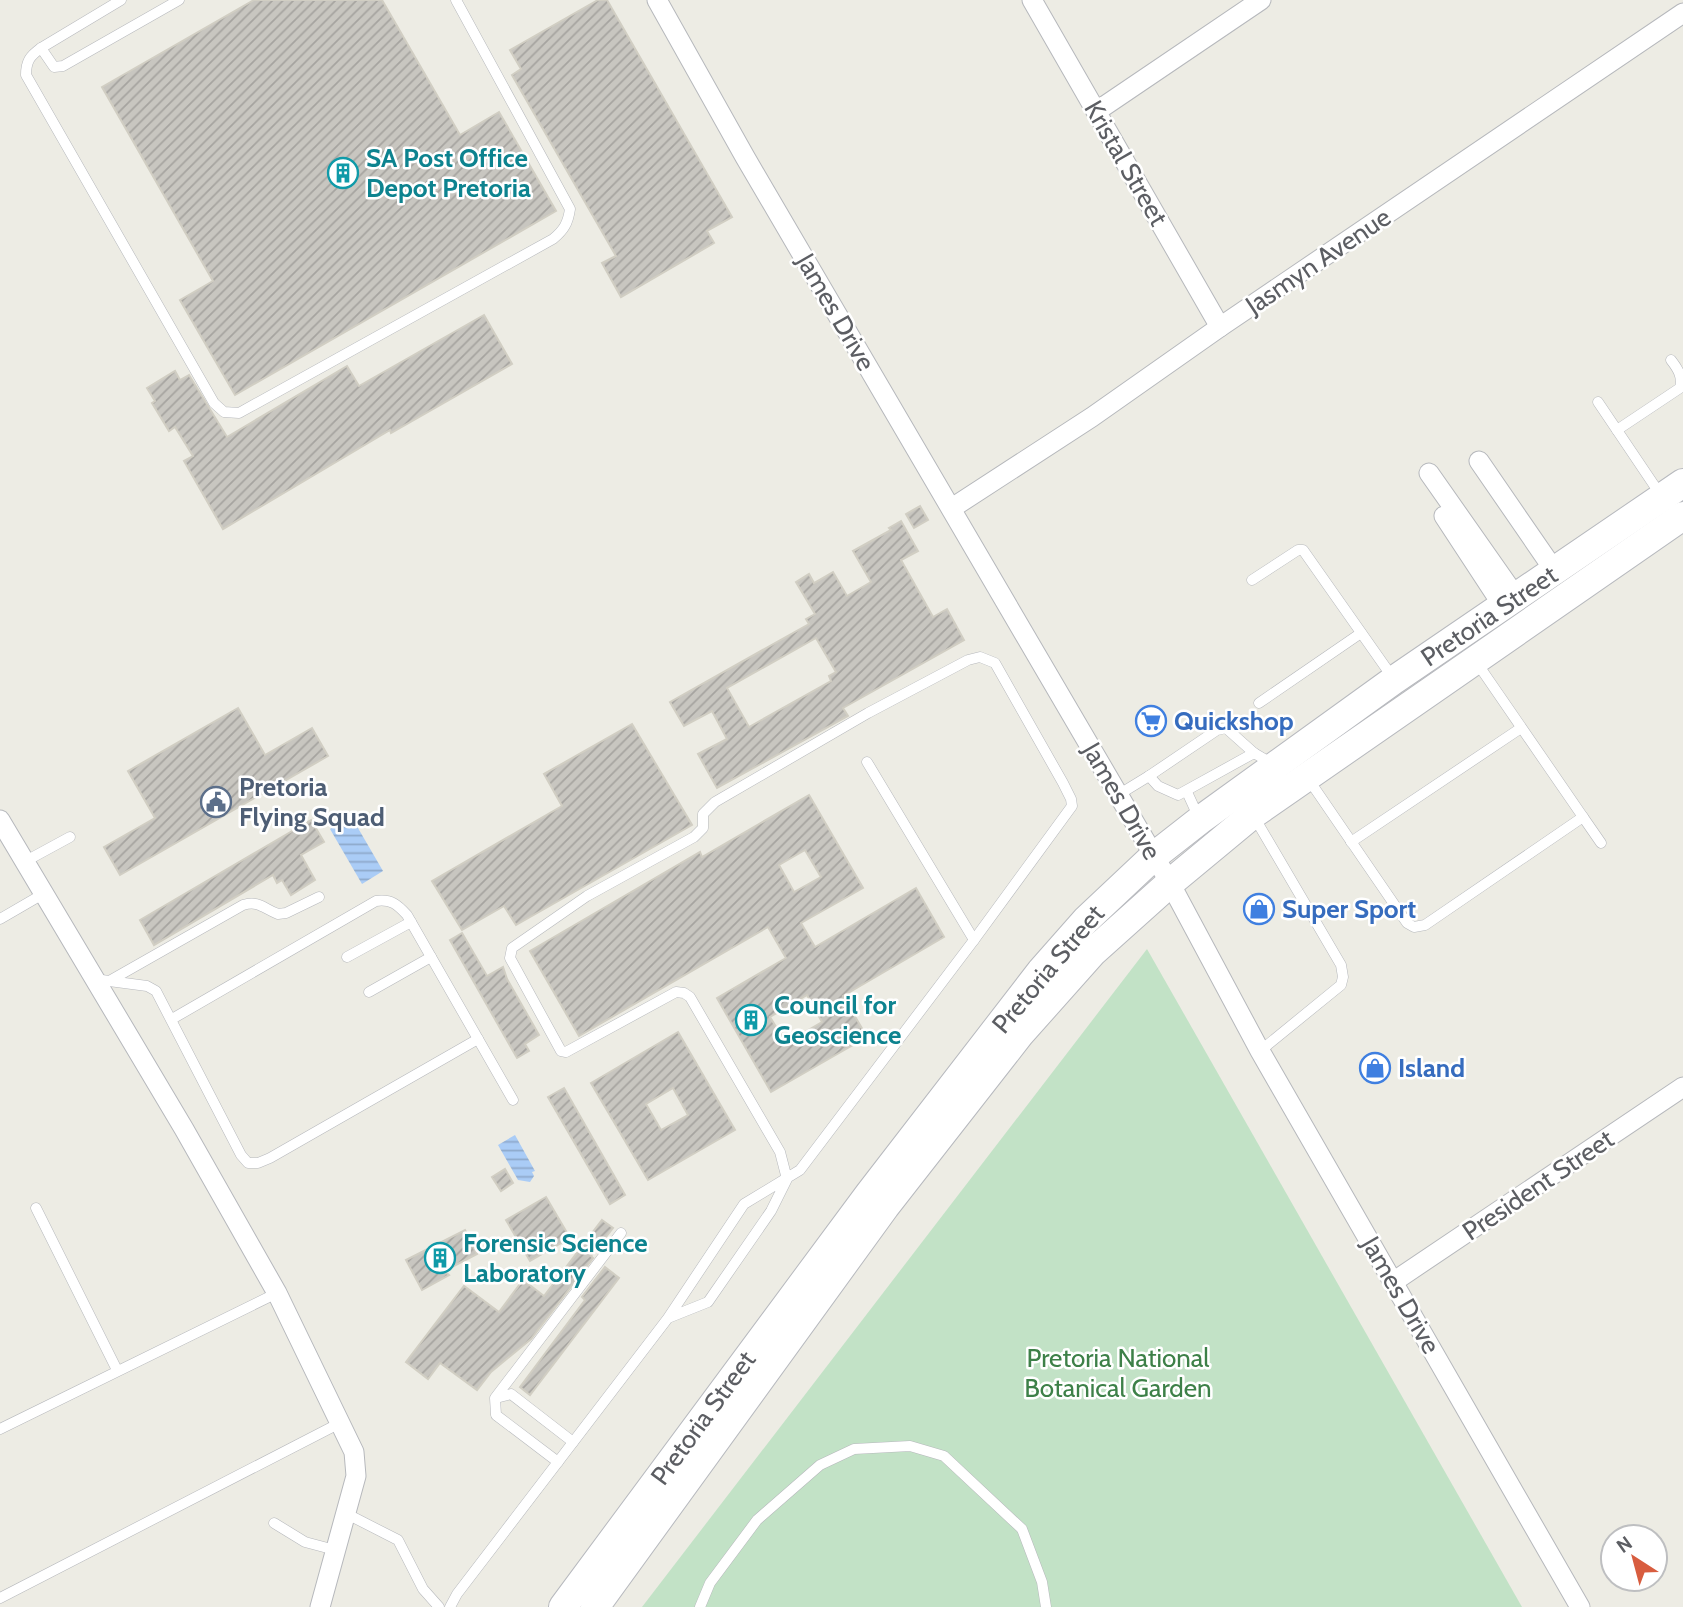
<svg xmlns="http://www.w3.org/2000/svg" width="1683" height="1607" viewBox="0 0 1683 1607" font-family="Cabin,sans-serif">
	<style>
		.green { fill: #c2e2c6 }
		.water { fill: url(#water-rules) }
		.building { fill: url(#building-hatch); stroke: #d1cec3; stroke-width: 2; fill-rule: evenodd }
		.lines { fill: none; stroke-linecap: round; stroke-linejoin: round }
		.lane-casing { stroke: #b6b8bc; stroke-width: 11 }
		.street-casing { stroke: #b6b8bc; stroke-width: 21 }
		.secondary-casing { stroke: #b7b9be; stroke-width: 30 }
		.lane { stroke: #fff; stroke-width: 10 }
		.street { stroke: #fff; stroke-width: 19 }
		.secondary { stroke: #fff; stroke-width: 28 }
		.labels { text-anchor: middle; stroke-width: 5; stroke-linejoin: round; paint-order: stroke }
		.culture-label { font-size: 26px; font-weight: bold; fill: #0d838f; stroke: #fff; text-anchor: start }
		.street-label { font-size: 26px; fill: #5c5e63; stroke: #fff }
		.shop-label { font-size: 26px; font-weight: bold; fill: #366cbe; stroke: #fff; text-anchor: start }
		.service-label { font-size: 26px; font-weight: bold; fill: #4e5e75; stroke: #fff; text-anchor: start }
		.park-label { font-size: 26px; fill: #3d8048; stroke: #fff }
	</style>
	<defs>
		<pattern id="water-rules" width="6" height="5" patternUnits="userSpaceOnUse" patternTransform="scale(1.75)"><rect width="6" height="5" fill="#aaccf6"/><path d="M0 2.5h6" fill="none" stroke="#8ea9cb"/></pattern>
		<pattern id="building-hatch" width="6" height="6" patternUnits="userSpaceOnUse" patternTransform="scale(1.75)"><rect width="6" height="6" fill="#c8c6c0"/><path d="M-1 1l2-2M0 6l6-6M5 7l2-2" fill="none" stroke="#a6a4a0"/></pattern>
	</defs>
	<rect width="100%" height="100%" fill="#edece4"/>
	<polygon class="green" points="1147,949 1522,1607 642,1607"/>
	<g class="water">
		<polygon points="351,816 383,871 362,884 330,829"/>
		<polygon points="515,1135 535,1171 532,1172 534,1176 530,1182 518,1180 498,1145"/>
	</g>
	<g class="building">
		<polygon points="254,0 382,0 460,135 499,112 556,211 235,395 180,300 213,281 102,87"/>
		<polygon points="598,0 607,0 732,217 707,231 714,243 621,297 602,263 616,256 512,75 521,69 510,50"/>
		<polygon points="484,315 512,364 391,433 390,430 223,529 184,461 193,456 175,427 169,431 152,403 155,401 147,388 175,371 180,380 189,375 227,437 347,366 359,386"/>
		<polygon points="920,506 928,520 914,528 906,514"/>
		<path d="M901,521L918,551L901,560L933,617L947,609L964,640L843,708L848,716L717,788L698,754L727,739L712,711L684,726L670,702L809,624L806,619L815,614L796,582L809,574L814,583L833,572L847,596L871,582L853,551L891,530L889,528ZM816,638L836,672L829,676L831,681L749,727L727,688Z"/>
		<polygon points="238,708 265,755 312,728 328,756 120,875 104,847 155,818 128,771"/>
		<polygon points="632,724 692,825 516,925 504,906 462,930 432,881 562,806 544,774"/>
		<path d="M809,795L863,888L801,923L815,947L916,888L944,937L843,996L867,1037L771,1092L717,998L786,958L768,927L579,1036L530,951L700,852L702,857ZM805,850L821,877L794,892L779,865ZM807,995L822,1022L786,1043L770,1017Z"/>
		<polygon points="311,820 324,842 301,855 315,880 291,895 282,880 277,883 273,875 154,945 140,920"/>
		<polygon points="462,933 487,976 503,967 507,979 539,1035 525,1044 529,1051 517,1058 450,940"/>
		<path d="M678,1032L735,1130L648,1180L591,1083ZM673,1088L688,1115L661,1130L646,1104Z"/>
		<polygon points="564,1088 625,1195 610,1204 548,1097"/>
		<polygon points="505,1169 513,1183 501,1191 492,1177"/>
		<polygon points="546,1197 570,1238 530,1261 506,1220"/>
		<polygon points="602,1220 613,1228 591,1256 593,1258 531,1339 491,1372 477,1390 440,1363 428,1379 406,1362 464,1286 499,1312 523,1280 544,1296"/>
		<polygon points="465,1230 477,1254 444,1271 449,1275 422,1290 406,1260"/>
		<polygon points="605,1267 619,1278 530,1395 520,1387 585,1300 582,1297"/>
	</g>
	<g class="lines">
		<g class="lane-casing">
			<g id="lane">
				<path d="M121,0L41,48C30,56 26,61 26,75L214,403L224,412L239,413L553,239C564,230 568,223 570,209L456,0"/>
				<polyline points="41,48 54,67 63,66 179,0"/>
				<polyline points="1598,402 1660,494"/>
				<path d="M1617,430L1680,388C1683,377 1678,369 1671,360"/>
				<polyline points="1252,580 1298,550 1303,550 1393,678"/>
				<polyline points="1477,663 1583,817"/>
				<polyline points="1259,703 1361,633"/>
				<polyline points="867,762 974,940"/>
				<polyline points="1149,776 1217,730 1226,728 1254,753"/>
				<polyline points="1309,780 1407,923 1414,927 1425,925 1583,817 1601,843"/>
				<polyline points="1187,792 1198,816"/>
				<polyline points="1118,795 1149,776 1158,786 1178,795 1254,753 1271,763"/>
				<polyline points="1253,815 1341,965 1343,977 1341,985 1260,1051"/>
				<polyline points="1351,842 1521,728"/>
				<polyline points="24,862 70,837"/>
				<polyline points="0,919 43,894"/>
				<polyline points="347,957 411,922"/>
				<polyline points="94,979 147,986 156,991 241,1155 248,1163 258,1163 270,1158 478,1039"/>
				<path d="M111,980L243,905C259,900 264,909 278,914L286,913L319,897"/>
				<polyline points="369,992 431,957"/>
				<path d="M172,1019L376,901C391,899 397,904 407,915L513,1100"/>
				<polyline points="36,1208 117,1370"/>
				<polyline points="496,1398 511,1394 573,1442"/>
				<polyline points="0,1429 277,1293"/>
				<polyline points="558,1462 496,1415 495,1398 621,1233"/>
				<polyline points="345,1513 398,1540 423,1589 439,1607"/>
				<polyline points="274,1523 305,1542 335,1550"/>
				<polyline points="0,1598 340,1423"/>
				<polyline points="450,1607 457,1594 668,1318 744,1204 800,1170 974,940 1072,806 1071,799 1063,783 995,663 980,657 968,660 868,713 715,802 703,814 703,828 694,837 587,896 512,948 510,958 561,1051 566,1052 676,992 684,993 690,997 780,1152 787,1179 771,1211 708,1302 668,1318"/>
				<polyline points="700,1607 710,1583 757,1520 820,1465 854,1449 910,1446 944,1456 1022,1529 1042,1582 1046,1607"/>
			</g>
		</g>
		<g class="street-casing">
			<g id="street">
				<polyline points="657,0 745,157 1170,883 1260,1051 1580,1607"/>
				<polyline points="1032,0 1220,327"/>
				<polyline points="1097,111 1261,0"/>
				<polyline points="1479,461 1554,570"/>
				<polyline points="1429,473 1516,597"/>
				<polyline points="952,508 1092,417 1220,327 1683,13"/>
				<polyline points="1444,516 1503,606"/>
				<polyline points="0,820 184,1129 277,1293 354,1452 356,1476 320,1607"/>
				<polyline points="1393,1282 1683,1087"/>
			</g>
		</g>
		<g class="secondary-casing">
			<g id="secondary">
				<polyline points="563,1607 869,1194 1041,971 1086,920 1154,856 1200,820 1394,680 1683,483"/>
				<polyline points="595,1607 885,1207 1020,1034 1093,952 1170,883 1252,815 1683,516"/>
			</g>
		</g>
		<use href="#lane" class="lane"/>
		<use href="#street" class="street"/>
		<use href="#secondary" class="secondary"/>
	</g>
	<defs>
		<g id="building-ring" transform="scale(1.575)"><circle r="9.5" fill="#fff" stroke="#0f9aa8" stroke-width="1.5"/><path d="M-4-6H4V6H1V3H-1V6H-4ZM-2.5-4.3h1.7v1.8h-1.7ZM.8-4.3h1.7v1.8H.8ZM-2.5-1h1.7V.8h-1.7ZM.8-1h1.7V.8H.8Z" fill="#0f9aa8"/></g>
		<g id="supermarket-ring" transform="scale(1.575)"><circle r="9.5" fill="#fff" stroke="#3f7fe0" stroke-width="1.5"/><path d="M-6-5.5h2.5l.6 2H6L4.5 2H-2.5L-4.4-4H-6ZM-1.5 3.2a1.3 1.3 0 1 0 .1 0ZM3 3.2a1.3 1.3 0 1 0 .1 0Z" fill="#3f7fe0"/></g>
		<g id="civic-ring" transform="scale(1.575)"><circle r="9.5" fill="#fff" stroke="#5c6f8a" stroke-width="1.5"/><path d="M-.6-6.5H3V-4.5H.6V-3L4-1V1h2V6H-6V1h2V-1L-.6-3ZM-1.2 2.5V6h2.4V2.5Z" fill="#5c6f8a"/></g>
		<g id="shop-ring" transform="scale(1.575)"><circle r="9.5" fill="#fff" stroke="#3f7fe0" stroke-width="1.5"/><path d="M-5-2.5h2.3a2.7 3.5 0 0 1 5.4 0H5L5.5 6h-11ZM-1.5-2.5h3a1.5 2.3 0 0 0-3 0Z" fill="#3f7fe0"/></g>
	</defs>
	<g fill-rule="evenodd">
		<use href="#building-ring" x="343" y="173"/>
		<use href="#supermarket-ring" x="1151" y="721"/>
		<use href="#civic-ring" x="216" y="802"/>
		<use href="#shop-ring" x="1259" y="909"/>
		<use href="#building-ring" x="751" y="1020"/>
		<use href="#shop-ring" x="1375" y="1068"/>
		<use href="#building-ring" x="440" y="1258"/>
	</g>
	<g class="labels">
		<g class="culture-label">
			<text x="366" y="167">SA Post Office<tspan x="366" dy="30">Depot Pretoria</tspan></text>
			<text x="774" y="1014">Council for<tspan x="774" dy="30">Geoscience</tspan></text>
			<text x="463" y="1252">Forensic Science<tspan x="463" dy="30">Laboratory</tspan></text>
		</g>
		<g class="street-label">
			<text transform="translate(1126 163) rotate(60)" y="9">Kristal Street</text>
			<text transform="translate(1318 261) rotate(-34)" y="9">Jasmyn Avenue</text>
			<text transform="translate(836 312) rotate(60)" y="9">James Drive</text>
			<text transform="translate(1489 616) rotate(-34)" y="9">Pretoria Street</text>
			<text transform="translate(1122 801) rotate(60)" y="9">James Drive</text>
			<text transform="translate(1048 969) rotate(-50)" y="9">Pretoria Street</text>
			<text transform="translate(1538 1185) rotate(-34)" y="9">President Street</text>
			<text transform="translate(1401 1295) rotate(60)" y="9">James Drive</text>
			<text transform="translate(703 1418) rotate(-54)" y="9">Pretoria Street</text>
		</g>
		<g class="shop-label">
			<text x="1174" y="730">Quickshop</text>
			<text x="1282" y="918">Super Sport</text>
			<text x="1398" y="1077">Island</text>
		</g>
		<g class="service-label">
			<text x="239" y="796">Pretoria<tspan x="239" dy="30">Flying Squad</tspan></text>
		</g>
		<g class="park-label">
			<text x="1118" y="1367">Pretoria National<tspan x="1118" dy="30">Botanical Garden</tspan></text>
		</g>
	</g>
	<g transform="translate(1634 1558) rotate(324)"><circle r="33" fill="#ffffff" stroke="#bebfc1" stroke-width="2"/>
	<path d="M0-5L12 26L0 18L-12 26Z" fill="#d85d3f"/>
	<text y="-10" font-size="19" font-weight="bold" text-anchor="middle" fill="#5c5e63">N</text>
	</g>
</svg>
